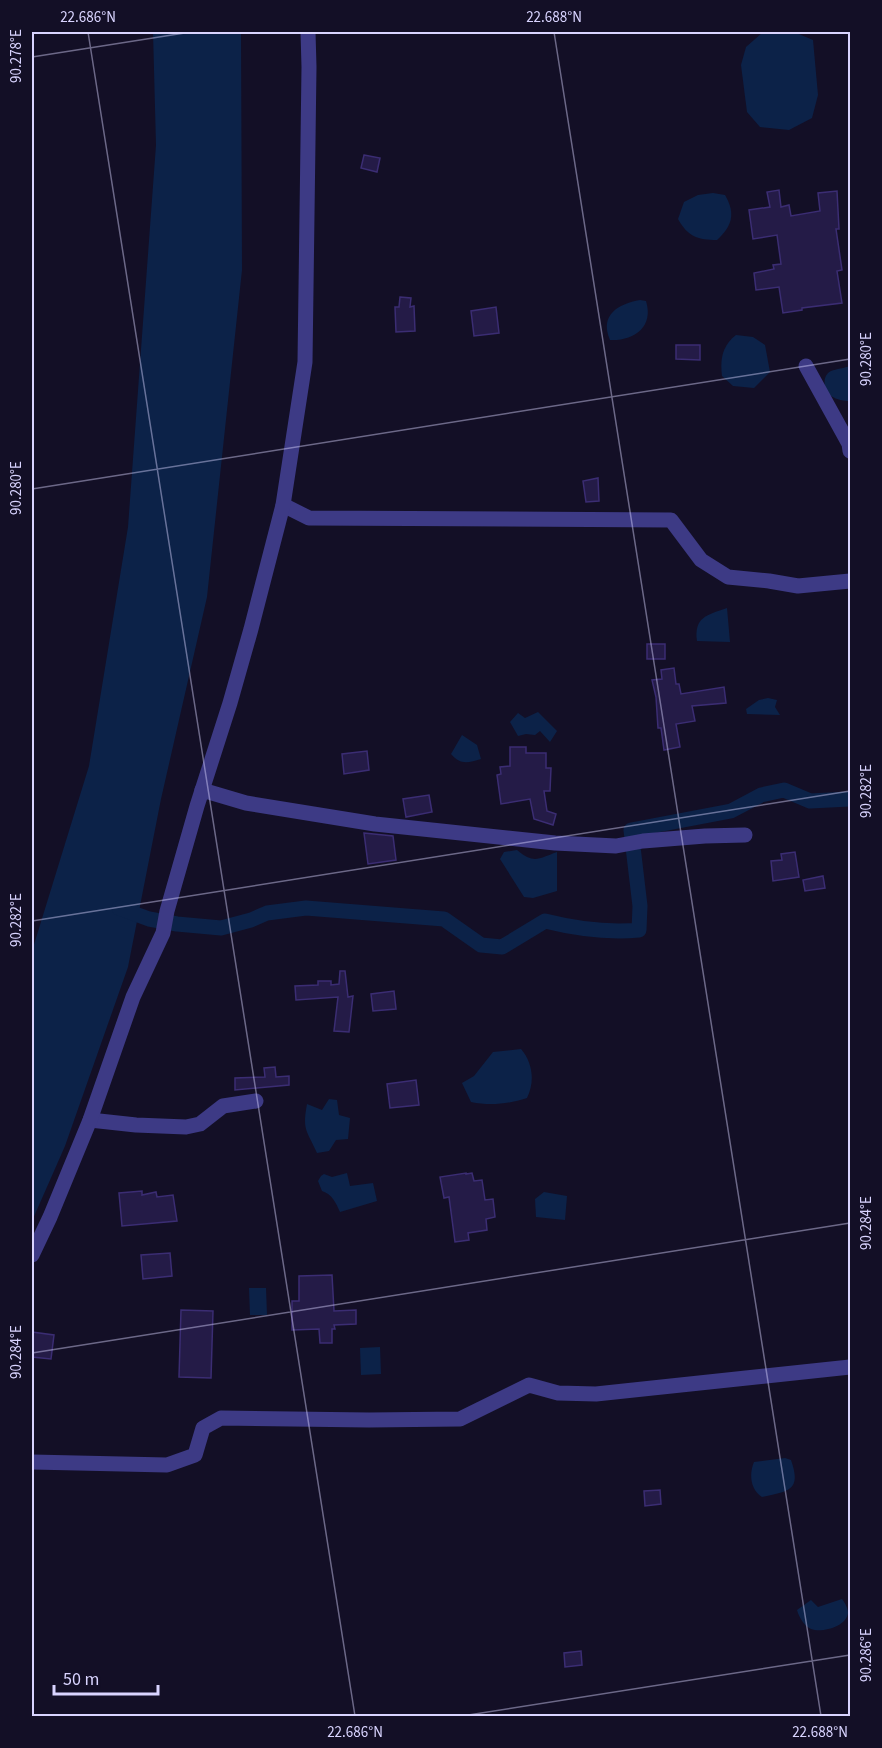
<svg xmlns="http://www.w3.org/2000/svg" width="882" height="1748" viewBox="0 0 882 1748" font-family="'Source Sans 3',sans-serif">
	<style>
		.water { fill: #0c2248 }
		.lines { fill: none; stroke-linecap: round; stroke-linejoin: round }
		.canal { stroke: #0c2248; stroke-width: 15 }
		.building { fill: #241b47; stroke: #3b2d73; stroke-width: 1.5 }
		.minor { stroke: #3d3a85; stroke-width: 15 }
		.ticks { fill: none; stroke: #d9d4ff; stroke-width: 1.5; stroke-opacity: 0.45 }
		.neatline { fill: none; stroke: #d9d4ff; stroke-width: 2 }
		.ticks-label { font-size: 15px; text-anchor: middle; fill: #d9d4ff }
	</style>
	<rect width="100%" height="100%" fill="#130f26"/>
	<g class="water">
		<polygon points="153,32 241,32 242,270 207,597 161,799 128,967 65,1146 32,1221 32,951 89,766 128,527 156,145"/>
		<polygon points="769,32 794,32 813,40 818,95 812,118 789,130 760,127 747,112 741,65 746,47 762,33"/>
		<path d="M713,193L725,195C736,214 732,226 717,240C698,240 688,237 678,219L684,202L698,195Z"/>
		<path d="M640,300L646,301C654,327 634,341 610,340C599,315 618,304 640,300Z"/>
		<path d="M736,335L753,337L765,345L770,372L754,388L733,386L722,376C720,359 722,346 736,335Z"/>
		<path d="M850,366V401C844,401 837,400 831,396C824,390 821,376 831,371C836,369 845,368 850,366Z"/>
		<path d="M727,608L730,642L697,641C694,617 707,615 727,608Z"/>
		<polygon points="768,698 777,700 775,707 780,715 747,714 746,709 759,700"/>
		<polygon points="538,712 557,731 550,742 540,731 535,735 526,734 518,736 510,722 518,713 525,718"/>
		<path d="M462,735L477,745L481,759C468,763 460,765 451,754Z"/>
		<path d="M517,850C534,864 538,859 557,852V891L533,898L524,897L500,859L504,852Z"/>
		<path d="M521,1049C533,1063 535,1082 527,1098C508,1104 490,1106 471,1102L462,1083L474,1076L493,1052Z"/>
		<path d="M329,1099L337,1100L339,1115L350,1118L348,1139L336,1140L329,1151L317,1153C307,1130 302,1131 307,1104L322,1110Z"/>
		<path d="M347,1173L350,1186L373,1183L377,1201L340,1212C336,1203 332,1194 322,1191L318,1181L321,1176L324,1174L332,1177Z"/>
		<polygon points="544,1192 567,1196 565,1220 536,1217 535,1199"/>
		<polygon points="249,1288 266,1288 267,1315 250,1315"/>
		<polygon points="380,1347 381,1374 361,1375 360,1348"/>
		<path d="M785,1458L791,1460C802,1491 788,1491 762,1497C750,1489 749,1474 754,1462Z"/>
		<path d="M842,1599C845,1603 848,1608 848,1613C846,1627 822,1633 811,1629C804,1626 799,1617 797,1610L811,1600L818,1607Z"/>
	</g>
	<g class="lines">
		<path class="canal" d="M119,908L149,919L177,924L221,928L251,920L267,913L306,908L444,919L481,945L502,947L545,921C577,929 606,933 639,930L640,906L631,830L731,811L761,795L784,790L810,801L850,799"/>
	</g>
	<g class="building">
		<polygon points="364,155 380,158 377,172 361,168"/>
		<polygon points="779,190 781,207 789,205 791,216 820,211 818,193 837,191 839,229 836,229 842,270 837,271 842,303 802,308 802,310 783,313 779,287 756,290 754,273 774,269 773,265 781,264 777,235 753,239 749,210 770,207 767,192"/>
		<polygon points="400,297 411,298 410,307 414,306 415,331 396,332 395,307 399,307"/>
		<polygon points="496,307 499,333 474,336 471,311"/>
		<polygon points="676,345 700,345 700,360 676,359"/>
		<polygon points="598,478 599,501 586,502 583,481"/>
		<rect x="647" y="644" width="18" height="15"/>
		<polygon points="674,668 676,684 679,684 681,694 724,687 726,703 692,706 695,721 676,724 680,747 664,750 661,728 658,728 656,697 652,680 662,679 661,670"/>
		<polygon points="510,747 526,747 526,753 546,753 546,768 551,768 550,791 544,791 547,811 556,814 553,825 534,819 530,799 501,804 497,775 501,774 500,767 510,766"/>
		<polygon points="367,751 369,770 344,774 342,754"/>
		<polygon points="429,795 432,812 406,817 403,799"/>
		<polygon points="364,833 393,836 396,860 368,864"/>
		<polygon points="795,852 799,877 773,881 771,861 782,860 781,854"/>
		<polygon points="823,876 825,888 805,891 803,880"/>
		<polygon points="340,971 345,971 348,997 353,996 349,1032 334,1031 338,997 296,1000 295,986 318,985 318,981 331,981 331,985 339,984"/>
		<polygon points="394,991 396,1009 373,1011 371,994"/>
		<polygon points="275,1067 276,1077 289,1076 289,1085 235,1090 235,1078 265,1077 264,1068"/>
		<polygon points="416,1080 419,1105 390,1108 387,1084"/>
		<polygon points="466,1173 466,1174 472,1173 474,1181 482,1180 485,1200 493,1199 495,1217 486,1219 487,1230 468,1233 469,1240 455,1242 449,1197 444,1198 440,1177"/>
		<polygon points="142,1191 142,1195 156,1192 157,1197 173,1195 177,1221 122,1226 119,1193"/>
		<polygon points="170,1253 172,1276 143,1279 141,1255"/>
		<polygon points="332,1275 334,1311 356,1310 356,1324 334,1325 335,1329 332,1329 332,1343 320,1343 319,1329 292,1330 292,1301 299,1301 299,1276"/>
		<polygon points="181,1310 213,1311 211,1378 179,1377"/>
		<polygon points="32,1332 54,1335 51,1359 32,1357"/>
		<polygon points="660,1490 661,1504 645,1506 644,1491"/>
		<polygon points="581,1651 582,1665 565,1667 564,1653"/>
	</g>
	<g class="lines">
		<g class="minor">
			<polyline points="806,366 849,444 850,451"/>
			<polyline points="283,505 309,518 671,520 701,560 728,577 769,581 798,586 850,581"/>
			<polyline points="202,790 246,803 375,824 555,843 616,846 643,841 705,836 745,835"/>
			<polyline points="90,1120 136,1125 186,1127 200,1124 223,1106 256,1101"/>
			<polyline points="32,1255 50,1217 90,1120 133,997 163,933 167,911 197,806 230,703 251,629 283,505 305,362 309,67 308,32"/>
			<polyline points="32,1462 167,1465 195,1455 203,1428 221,1418 369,1420 460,1419 529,1385 558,1393 596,1394 850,1367"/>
		</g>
	</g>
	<path class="ticks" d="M88,32L355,1716M554,32L821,1716M32,57L191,32M32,489L850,359M32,921L850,791M32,1353L850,1223M462,1716L850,1655"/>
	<rect width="882" height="1748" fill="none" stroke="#130f26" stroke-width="66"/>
	<path d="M54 1685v9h104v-9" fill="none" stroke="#d9d4ff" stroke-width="3"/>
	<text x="63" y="1685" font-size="18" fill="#d9d4ff" stroke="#130f26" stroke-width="4.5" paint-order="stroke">50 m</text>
	<rect x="33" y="33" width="816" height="1682" class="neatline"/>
	<g class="ticks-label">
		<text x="88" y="22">22.686°N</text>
		<text x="554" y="22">22.688°N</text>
		<text transform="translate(16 56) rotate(-90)" y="5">90.278°E</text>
		<text transform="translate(866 359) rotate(-90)" y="5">90.280°E</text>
		<text transform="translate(16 488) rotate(-90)" y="5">90.280°E</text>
		<text transform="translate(866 791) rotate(-90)" y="5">90.282°E</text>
		<text transform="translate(16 920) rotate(-90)" y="5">90.282°E</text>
		<text transform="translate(866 1223) rotate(-90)" y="5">90.284°E</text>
		<text transform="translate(16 1352) rotate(-90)" y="5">90.284°E</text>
		<text transform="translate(866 1655) rotate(-90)" y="5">90.286°E</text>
		<text x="355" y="1737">22.686°N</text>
		<text x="820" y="1737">22.688°N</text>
	</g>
</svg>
